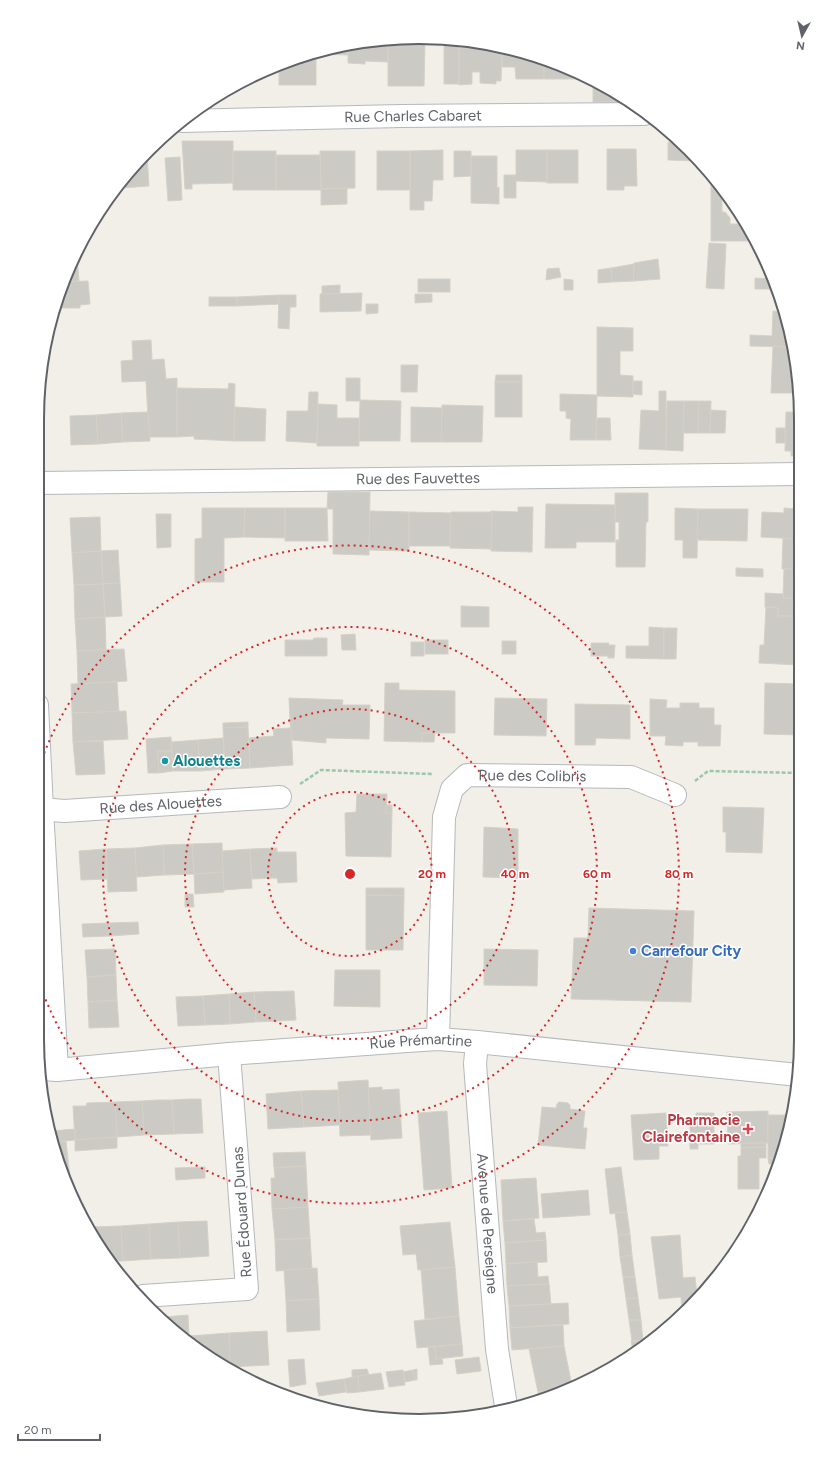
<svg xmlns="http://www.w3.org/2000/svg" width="838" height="1458" viewBox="0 0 838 1458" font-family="Figtree,sans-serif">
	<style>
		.building { fill: #cccac5; stroke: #d6d1c6 }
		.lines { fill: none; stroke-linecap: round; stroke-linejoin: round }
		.minor-casing { stroke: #b5b8bc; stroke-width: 24 }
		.path { stroke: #9cc7a9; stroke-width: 2.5; stroke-dasharray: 4 2; stroke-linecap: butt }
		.minor { stroke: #fff; stroke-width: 22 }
		.ring { fill: none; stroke: #d62828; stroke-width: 2; stroke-dasharray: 2 4 }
		.culture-dot { fill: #0f9aa8; stroke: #fff; stroke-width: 1.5 }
		.shop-dot { fill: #3f7fe0; stroke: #fff; stroke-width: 1.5 }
		.health-dot { fill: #e0444e; stroke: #fff; stroke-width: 1.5 }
		.labels { text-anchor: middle; stroke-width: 3; stroke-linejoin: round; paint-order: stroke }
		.street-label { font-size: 15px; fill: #5f6368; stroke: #fff }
		.culture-label { font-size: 15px; font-weight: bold; fill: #0d838f; stroke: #fff; text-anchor: start }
		.shop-label { font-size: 15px; font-weight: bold; fill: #366cbe; stroke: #fff; text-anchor: start }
		.health-label { font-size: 15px; font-weight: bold; fill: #be3a42; stroke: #fff; text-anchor: end }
		.rim { fill: none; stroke: #5f6368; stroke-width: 2 }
		.centre { fill: #d62828; stroke: #fff; stroke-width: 2 }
		.ring-label { font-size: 12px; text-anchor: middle; font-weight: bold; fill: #d62828; stroke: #fff; stroke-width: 3; stroke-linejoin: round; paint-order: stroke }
	</style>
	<rect width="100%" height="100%" fill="#f1efe8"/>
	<g class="building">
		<polygon points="388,39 388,62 365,61 365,64 348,63 348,45"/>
		<polygon points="444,39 451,40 451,44 459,44 459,84 444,84"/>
		<polygon points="388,41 425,42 424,86 388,86"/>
		<polygon points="475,42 502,48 501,81 496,81 496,84 480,83 480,72 472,72 472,84 459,85 459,48 475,48"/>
		<polygon points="348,45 348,55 316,54 316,52 320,50"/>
		<polygon points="502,48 544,58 544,79 516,79 515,67 502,67"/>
		<polygon points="316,52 316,85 279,85 279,65"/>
		<polygon points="544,58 587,78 587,79 544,79"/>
		<polygon points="593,81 610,88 627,102 593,102"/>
		<polygon points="182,141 233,141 233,183 192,184 192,189 185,189"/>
		<polygon points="668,142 681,143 689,149 706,169 697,169 697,161 668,160"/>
		<polygon points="607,149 636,149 637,186 624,186 624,190 607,190"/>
		<polygon points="443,150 443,180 433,180 432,201 424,201 424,210 410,210 410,151"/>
		<polygon points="516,150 547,150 547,182 516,181 516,198 504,198 504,175 516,175"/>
		<rect x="547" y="150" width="31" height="33"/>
		<rect x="233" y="151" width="43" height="39"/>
		<polygon points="320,151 355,151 355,188 321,189"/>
		<rect x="377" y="151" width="33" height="39"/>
		<polygon points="454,151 471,151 471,176 454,177"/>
		<polygon points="145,155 147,155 149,186 122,188 122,181 132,167"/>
		<polygon points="276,155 320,155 321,190 276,190"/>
		<polygon points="471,156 497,156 497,188 499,187 499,204 471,203"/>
		<polygon points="180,157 182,200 168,201 165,158"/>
		<polygon points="711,176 722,189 722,212 725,212 730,218 730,224 745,224 753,241 711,241"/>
		<polygon points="347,188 347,204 321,205 321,189"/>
		<polygon points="709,243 726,244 724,289 706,288"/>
		<polygon points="76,256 77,256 79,281 64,282"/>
		<polygon points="658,259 660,279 633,281 634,263"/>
		<polygon points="634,264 633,281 612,282 611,268"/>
		<polygon points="559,268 561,277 546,280 547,269"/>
		<polygon points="611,268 612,282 598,283 598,270"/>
		<polygon points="755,278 772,279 774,283 774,289 755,289"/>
		<rect x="418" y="279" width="32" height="13"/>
		<polygon points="564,279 573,280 573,290 564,290"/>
		<polygon points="88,281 90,304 80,305 80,308 55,308 57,296 64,282"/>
		<polygon points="340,285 340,294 322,294 322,286"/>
		<polygon points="362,293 361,311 320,312 320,294"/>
		<polygon points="415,294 432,294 432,302 415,303"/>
		<polygon points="279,295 279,304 237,306 237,297"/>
		<polygon points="279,295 296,295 296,307 290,307 289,329 278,328"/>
		<rect x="209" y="297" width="28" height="9"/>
		<polygon points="366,304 378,304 378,313 366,314"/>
		<polygon points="773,311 784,312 793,347 750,346 750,335 772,336"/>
		<polygon points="597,327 633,328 633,351 620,351 620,375 633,376 633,397 597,396"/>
		<polygon points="151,340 152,360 164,359 166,379 177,378 177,437 149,437 146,381 122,382 121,361 133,360 132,341"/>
		<polygon points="773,346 793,347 798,369 798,393 771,393"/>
		<polygon points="401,365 418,365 417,392 401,392"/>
		<polygon points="496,375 522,375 522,382 495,382"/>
		<rect x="346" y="378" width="14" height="23"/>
		<polygon points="633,381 642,381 642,395 633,394"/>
		<rect x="495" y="382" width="27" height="35"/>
		<polygon points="229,383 235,384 234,441 194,439 194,436 177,437 177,388 228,389"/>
		<polygon points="659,391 666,391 666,450 639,449 641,410 659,411"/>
		<polygon points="309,392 318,392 317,443 286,441 287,411 308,411"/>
		<polygon points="560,394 597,395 596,440 570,440 571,419 566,418 566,411 560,411"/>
		<polygon points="360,400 401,401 400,441 359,441"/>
		<polygon points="667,401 684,401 683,451 666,450"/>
		<polygon points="684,401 699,401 699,433 683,433"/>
		<polygon points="699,401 711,401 710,433 698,433"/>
		<polygon points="318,404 337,405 337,418 359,418 359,446 317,446"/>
		<polygon points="442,405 483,406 482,442 441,442"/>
		<polygon points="235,407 266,409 265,441 234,441"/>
		<polygon points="411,407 442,408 441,442 411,442"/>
		<polygon points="711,410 726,411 725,433 710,433"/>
		<polygon points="148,412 150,441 123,442 121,413"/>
		<polygon points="786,412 798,412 798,456 791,456 791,451 785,451"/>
		<polygon points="121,413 123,442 98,444 96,415"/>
		<polygon points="96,415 98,444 71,445 70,416"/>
		<polygon points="597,418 610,418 611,440 596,440"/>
		<rect x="776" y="428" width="9" height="15"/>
		<polygon points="328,492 370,492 369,555 333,554 333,509 327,509"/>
		<polygon points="615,493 648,493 648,522 646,522 645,567 616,567 616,540 619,540 619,522 615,522"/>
		<polygon points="546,504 615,505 615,542 576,542 576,548 545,548"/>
		<polygon points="518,507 533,507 532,552 491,551 491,511 518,512"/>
		<polygon points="202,508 245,508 244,537 224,538 224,582 195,582 195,539 202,538"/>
		<polygon points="245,508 285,508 285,538 244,537"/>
		<polygon points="285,508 327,508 328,541 285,541"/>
		<polygon points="675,508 698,509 697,558 683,558 683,540 675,540"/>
		<polygon points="784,508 798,509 798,539 761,537 762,512 784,513"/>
		<polygon points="698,509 748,509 747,541 697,540"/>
		<polygon points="370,511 409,512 409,551 369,550"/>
		<polygon points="409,512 451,513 451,546 409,546"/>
		<polygon points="451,512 492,512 491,549 450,548"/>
		<polygon points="156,514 171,514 171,547 157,548"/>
		<polygon points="100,517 101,551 72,553 70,518"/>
		<polygon points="783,538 798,539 798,569 782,569"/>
		<polygon points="118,550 120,583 103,584 101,551"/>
		<polygon points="101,551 103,584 74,585 72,553"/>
		<polygon points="736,568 763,569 763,577 736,576"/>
		<polygon points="784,569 798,569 799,599 783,598"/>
		<polygon points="120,583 122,616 105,617 103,584"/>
		<polygon points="103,584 105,617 75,619 74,585"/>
		<polygon points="765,593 783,594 783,598 799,599 799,616 778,616 778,608 765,607"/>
		<polygon points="461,606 489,607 489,627 461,627"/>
		<polygon points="766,607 778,608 778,616 799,616 799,665 759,663 760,645 764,645"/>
		<polygon points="105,617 106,650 77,651 75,619"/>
		<polygon points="649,627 664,628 664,659 626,658 626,646 649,646"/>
		<polygon points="664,628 677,628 676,659 664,659"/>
		<polygon points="355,634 356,650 342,650 341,635"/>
		<polygon points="314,638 327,638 327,656 285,656 285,640 313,640"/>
		<rect x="425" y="640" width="23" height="14"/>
		<rect x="502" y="641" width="14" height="13"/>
		<rect x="411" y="642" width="13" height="14"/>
		<polygon points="591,643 609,643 608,645 615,645 614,658 608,658 608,656 591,656"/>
		<polygon points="124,649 127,681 78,684 77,651"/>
		<polygon points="117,682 119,712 72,713 71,684"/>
		<polygon points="385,683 399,683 399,690 455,691 455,733 422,733 422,742 384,741"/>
		<polygon points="765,683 799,684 799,735 764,734"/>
		<polygon points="289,698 343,700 342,705 370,705 369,739 326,738 326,743 291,740"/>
		<polygon points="495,698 547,699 546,736 494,735"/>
		<polygon points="650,699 667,700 666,708 680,708 680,703 699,703 699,708 714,708 714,725 721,725 720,746 698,746 698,742 683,742 683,746 665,745 666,736 650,736"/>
		<polygon points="575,704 630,705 630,739 596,738 595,745 575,745"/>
		<polygon points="126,711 128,739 73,742 72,713"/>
		<polygon points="248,722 248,727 223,728 223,723"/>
		<polygon points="248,727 250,768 225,769 223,728"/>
		<polygon points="291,728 293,765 250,768 249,738 274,736 273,729"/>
		<polygon points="422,733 435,733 434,742 422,742"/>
		<polygon points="171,737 172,751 158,751 159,773 148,773 146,739"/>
		<polygon points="223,738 225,769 200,771 198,740"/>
		<polygon points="198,740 200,771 173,771 171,742"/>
		<polygon points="103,741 105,774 76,775 73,742"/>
		<polygon points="158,751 172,751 173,771 159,773"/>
		<polygon points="357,794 387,794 386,813 392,813 391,857 346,856 345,813 356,812"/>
		<rect x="386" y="805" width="6" height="8"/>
		<polygon points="723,807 764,808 762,853 726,852 726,832 723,832"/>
		<polygon points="484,827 518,829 518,878 483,877"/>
		<polygon points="222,843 223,872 194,874 192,844"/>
		<polygon points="192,844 194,874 164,875 163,845"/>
		<polygon points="163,845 164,875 136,877 135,848"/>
		<polygon points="135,848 137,891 108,892 106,849"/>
		<polygon points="277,848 277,852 296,852 297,882 278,883 277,878 252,879 250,849"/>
		<polygon points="106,849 107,879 81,880 79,851"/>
		<polygon points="250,849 252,888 224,890 222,851"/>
		<polygon points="223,872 224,892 195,894 194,874"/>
		<rect x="797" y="874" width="3" height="22"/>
		<polygon points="366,888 404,888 404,896 366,895"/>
		<polygon points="185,894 193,894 194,907 185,907"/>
		<polygon points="366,895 404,896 403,950 366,950"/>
		<polygon points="589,908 694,911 691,1002 571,999 574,938 588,938"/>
		<polygon points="138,922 139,934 110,936 109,923"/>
		<polygon points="109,923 110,936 83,937 82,924"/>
		<polygon points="115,949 116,975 87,977 85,950"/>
		<polygon points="484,949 538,950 537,986 484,985"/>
		<polygon points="335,970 380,970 380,1007 334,1006"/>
		<polygon points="116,975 117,1000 88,1002 87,977"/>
		<polygon points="294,991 296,1020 256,1022 254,992"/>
		<polygon points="254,992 256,1022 230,1024 229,994"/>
		<polygon points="229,994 230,1024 205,1025 203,996"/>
		<polygon points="203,996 205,1025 178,1026 176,997"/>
		<polygon points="117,1000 119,1027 89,1028 88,1002"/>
		<polygon points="368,1080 371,1135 340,1136 338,1082"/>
		<polygon points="382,1087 382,1090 399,1089 402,1138 371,1140 368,1088"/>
		<polygon points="338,1090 340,1125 304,1127 301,1091"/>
		<polygon points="301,1091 304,1127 268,1129 266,1094"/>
		<polygon points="188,1099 201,1099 203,1133 174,1134 172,1100"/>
		<polygon points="157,1100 172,1100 174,1134 144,1135 142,1101"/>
		<polygon points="142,1101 144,1135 117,1137 115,1102"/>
		<polygon points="115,1102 117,1137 75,1140 73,1106 86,1106 87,1103"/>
		<polygon points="559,1102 568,1103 570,1105 570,1109 585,1111 583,1128 587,1128 585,1149 538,1145 542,1107 556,1108 557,1104"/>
		<polygon points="447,1111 452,1188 424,1190 418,1113"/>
		<polygon points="768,1111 768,1143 728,1144 727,1112"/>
		<polygon points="666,1113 668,1146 659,1146 659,1159 634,1160 631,1115"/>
		<polygon points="696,1113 714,1113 714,1144 698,1144 698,1149 690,1149 690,1122 696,1122"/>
		<polygon points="768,1115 792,1115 788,1138 777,1164 773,1164 773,1158 768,1158"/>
		<polygon points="75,1129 75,1140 54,1142 52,1131"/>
		<polygon points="117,1137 117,1148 75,1151 75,1140"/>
		<polygon points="66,1141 71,1187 57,1162 54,1142"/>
		<polygon points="741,1143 766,1143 766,1147 741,1148"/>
		<polygon points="766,1147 766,1158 759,1158 759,1189 738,1189 738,1156 741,1156 741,1148"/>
		<polygon points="305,1152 306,1166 274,1168 273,1153"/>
		<polygon points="768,1158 773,1158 773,1164 769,1164"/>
		<polygon points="306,1166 308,1207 272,1209 271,1178 275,1178 274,1168"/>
		<polygon points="205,1167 205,1178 176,1180 175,1168"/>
		<polygon points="621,1167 627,1212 610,1214 605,1169"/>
		<polygon points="536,1178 539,1218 503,1221 501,1180"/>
		<polygon points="588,1190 590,1215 543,1218 541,1194"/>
		<polygon points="308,1207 310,1238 275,1240 272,1209"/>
		<polygon points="627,1212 630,1234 618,1235 615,1213"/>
		<polygon points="534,1219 536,1233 545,1232 546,1240 505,1243 503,1221"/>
		<polygon points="207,1221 209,1256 180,1258 178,1222"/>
		<polygon points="178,1222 180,1258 151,1259 149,1224"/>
		<polygon points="450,1222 455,1267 418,1270 416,1254 403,1255 400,1226"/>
		<polygon points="149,1224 151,1259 123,1261 121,1226"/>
		<polygon points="121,1226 123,1261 111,1261 92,1227"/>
		<polygon points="630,1234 632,1255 620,1257 618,1235"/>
		<polygon points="680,1235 683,1278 695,1277 697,1295 682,1313 681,1297 659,1299 651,1237"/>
		<polygon points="310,1238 312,1269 276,1271 275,1240"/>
		<polygon points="546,1240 547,1262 506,1264 505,1243"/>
		<polygon points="632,1255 635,1277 623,1277 620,1257"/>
		<polygon points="537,1262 538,1277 548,1276 549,1284 507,1286 506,1264"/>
		<polygon points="455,1267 459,1316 425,1319 421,1270"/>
		<polygon points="317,1268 319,1299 286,1301 284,1270"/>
		<polygon points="623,1277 635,1277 638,1298 626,1299"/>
		<polygon points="549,1284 551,1304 509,1306 507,1286"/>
		<polygon points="638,1298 641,1320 629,1320 626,1299"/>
		<polygon points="319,1299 320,1330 287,1332 286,1301"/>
		<polygon points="568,1303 569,1324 510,1328 509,1306"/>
		<polygon points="188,1315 189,1336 189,1340 164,1317"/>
		<polygon points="459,1316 462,1344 417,1348 414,1321"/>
		<polygon points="629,1320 641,1320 643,1341 632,1341"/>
		<polygon points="563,1325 564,1346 512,1350 510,1328"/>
		<polygon points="267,1331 269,1365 230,1367 229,1333"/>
		<polygon points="229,1333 230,1367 207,1356 189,1340 189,1336"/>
		<polygon points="631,1341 643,1341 643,1343 633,1350"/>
		<polygon points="462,1344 463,1356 436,1359 435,1347"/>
		<polygon points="564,1346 572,1386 538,1392 529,1349"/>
		<polygon points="428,1347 435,1347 436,1359 442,1358 443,1364 430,1365"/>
		<polygon points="479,1357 481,1371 457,1374 455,1360"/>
		<polygon points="304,1359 306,1384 290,1387 288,1360"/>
		<polygon points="367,1369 369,1375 352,1378 352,1370"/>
		<polygon points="417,1369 417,1380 415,1380 413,1370"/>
		<polygon points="403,1370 405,1385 389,1387 386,1372"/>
		<polygon points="413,1370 415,1380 405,1382 403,1372"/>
		<polygon points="381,1373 384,1389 359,1392 358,1376"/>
		<polygon points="358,1376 359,1392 347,1393 344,1379"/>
		<polygon points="344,1379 346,1392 319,1396 316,1383"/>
		<polygon points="572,1386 572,1387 565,1392 539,1398 538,1392"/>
	</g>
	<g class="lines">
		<g class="minor-casing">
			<g id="minor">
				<path id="s1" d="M182,121L402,116L644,114"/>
				<path id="s2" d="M38,483L798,474"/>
				<polyline points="37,705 42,809 57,1070"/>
				<path id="s3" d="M42,809L64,811L280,797"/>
				<path id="s4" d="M438,1039L444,817L452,789L467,775L631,777L675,795"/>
				<path id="s5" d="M477,1042L475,1064L497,1349L506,1406"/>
				<path id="s6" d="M42,1069L57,1070L229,1054L407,1041L438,1039L477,1042L798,1075"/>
				<polyline points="143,1296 247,1289 229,1054"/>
			</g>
		</g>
		<g class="path">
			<polyline points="695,781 708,771 799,773"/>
			<polyline points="300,784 321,770 432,774"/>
		</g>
		<use href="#minor" class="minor"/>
	</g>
	<g class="ring">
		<circle cx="350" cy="874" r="82"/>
		<circle cx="350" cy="874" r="165"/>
		<circle cx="350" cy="874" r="247"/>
		<path d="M38 770A329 329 0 1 1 37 976"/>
	</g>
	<circle class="culture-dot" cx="165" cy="761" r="4"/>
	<circle class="shop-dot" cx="633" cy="951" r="4"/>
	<path class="health-dot" d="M746 1123h4v4h4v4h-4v4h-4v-4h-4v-4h4z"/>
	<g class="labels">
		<g class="street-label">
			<text dy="5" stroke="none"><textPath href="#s1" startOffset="231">Rue Charles Cabaret</textPath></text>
			<text dy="5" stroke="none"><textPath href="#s2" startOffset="380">Rue des Fauvettes</textPath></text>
			<text dy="5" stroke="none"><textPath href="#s4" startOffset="337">Rue des Colibris</textPath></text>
			<text dy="5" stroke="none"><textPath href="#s3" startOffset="119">Rue des Alouettes</textPath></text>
			<text dy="5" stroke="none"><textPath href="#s6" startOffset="380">Rue Prémartine</textPath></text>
			<text transform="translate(242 1212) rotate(-94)" y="5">Rue Édouard Dunas</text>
			<text dy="5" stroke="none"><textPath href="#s5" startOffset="182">Avenue de Perseigne</textPath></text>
		</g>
		<g class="culture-label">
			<text x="173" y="766">Alouettes</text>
		</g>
		<g class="shop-label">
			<text x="641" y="956">Carrefour City</text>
		</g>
		<g class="health-label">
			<text x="740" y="1125">Pharmacie<tspan x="740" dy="17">Clairefontaine</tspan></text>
		</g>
	</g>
	<path d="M0 0H838V1458H0ZM419 44H419A375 375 0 0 1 794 419V1039A375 375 0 0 1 419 1414H419A375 375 0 0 1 44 1039V419A375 375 0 0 1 419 44Z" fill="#fff" fill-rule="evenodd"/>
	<path class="rim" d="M419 44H419A375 375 0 0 1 794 419V1039A375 375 0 0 1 419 1414H419A375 375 0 0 1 44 1039V419A375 375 0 0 1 419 44Z"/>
	<circle cx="350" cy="874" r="6" class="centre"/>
	<g class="ring-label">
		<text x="432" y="878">20 m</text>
		<text x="515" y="878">40 m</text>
		<text x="597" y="878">60 m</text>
		<text x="679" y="878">80 m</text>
	</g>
	<g transform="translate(802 36) rotate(188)" stroke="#ffffff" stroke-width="3" paint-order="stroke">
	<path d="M0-3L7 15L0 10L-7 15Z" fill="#5f6368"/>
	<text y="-6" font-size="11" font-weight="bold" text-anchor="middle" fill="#5f6368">N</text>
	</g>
	<path d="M18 1434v6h82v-6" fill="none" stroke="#5f6368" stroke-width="2"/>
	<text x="24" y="1434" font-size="12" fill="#5f6368" stroke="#ffffff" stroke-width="3" paint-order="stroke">20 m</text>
</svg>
